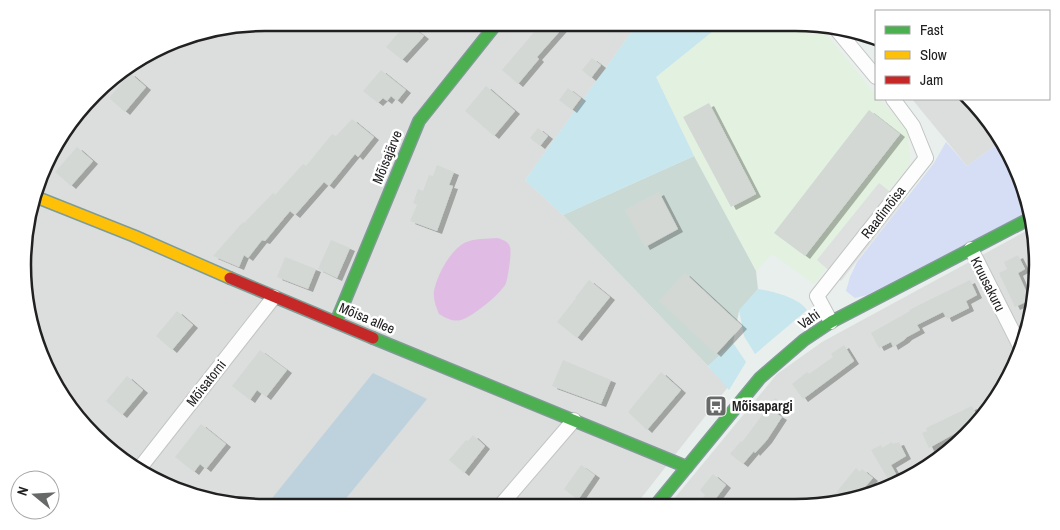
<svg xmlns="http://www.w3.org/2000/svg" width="1060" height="530" viewBox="0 0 1060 530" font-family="'Archivo Narrow',sans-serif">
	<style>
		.residential { fill: #dbdedc }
		.commercial { fill: #e2f1e0 }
		.construction { fill: #cbd9d4 }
		.grass { fill: #c7e6ed }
		.forest { fill: #bed2de }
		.park { fill: #d5def5 }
		.parking { fill: #dde0de }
		.water { fill: #e0bce4 }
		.building { fill: #d3d8d5; filter: url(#shadow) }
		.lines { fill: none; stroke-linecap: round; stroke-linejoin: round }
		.street-casing { stroke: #c2c5c3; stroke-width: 16 }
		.fast-casing { stroke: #7f9b95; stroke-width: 14 }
		.slow-casing { stroke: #7f9b95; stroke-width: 14 }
		.jam-casing { stroke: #7f9b95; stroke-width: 14 }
		.street { stroke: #fcfdfc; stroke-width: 14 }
		.fast { stroke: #4caf50; stroke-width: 11 }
		.slow { stroke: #ffc107; stroke-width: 11 }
		.jam { stroke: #c62828; stroke-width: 11 }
		.labels { text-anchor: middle; stroke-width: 5; stroke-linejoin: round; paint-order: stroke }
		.street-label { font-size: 14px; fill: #212121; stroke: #fff }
		.poi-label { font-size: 14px; font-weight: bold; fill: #212121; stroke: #fff; text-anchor: start }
		.rim { fill: none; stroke: #212121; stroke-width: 2.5 }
	</style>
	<defs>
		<filter id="shadow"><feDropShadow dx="5" dy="3" stdDeviation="0" flood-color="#0004"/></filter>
	</defs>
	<rect width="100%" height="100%" fill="#e9efec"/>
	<g class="residential">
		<polygon points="265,23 638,23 525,180 563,215 728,387 635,506 249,507 158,483 94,437 48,373 25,296 27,217 63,131 117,73 187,35"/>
		<polygon points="912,99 969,99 977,105 999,143 967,166"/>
		<polygon points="1030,229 1037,281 1013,372 978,425 942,458 888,489 826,505 668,506 777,374 822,342"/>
	</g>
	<polygon class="commercial" points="723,23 811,23 819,25 876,95 876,99 880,99 908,131 910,164 814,284 772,254 756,271 694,156 656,77"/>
	<polygon class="construction" points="694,156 756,271 758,289 739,311 733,343 708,366 563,215"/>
	<g class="grass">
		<polygon points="638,23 723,23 656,77 694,156 563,215 525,180"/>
		<path d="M758,289C772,291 798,297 807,310L755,354L744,336L739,310Z"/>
		<polygon points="733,343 746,362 729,390 708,366"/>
	</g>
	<polygon class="forest" points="373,373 427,399 339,507 265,507"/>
	<polygon class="park" points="946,142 967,166 999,143 1025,187 1028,212 867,295 855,298 846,291 850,277 857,262 934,163"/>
	<polygon class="parking" points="879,183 903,202 841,281 817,260"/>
	<path class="water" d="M498,238C503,240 508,241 510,247C512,252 508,277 506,283C503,292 471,318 461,320C452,322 446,318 439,314C436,307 433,299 434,291C437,275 450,251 464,243C474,238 487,239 498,238Z"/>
	<g class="building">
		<polygon points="407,23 424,36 402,60 386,47"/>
		<polygon points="540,23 567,23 537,57 539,59 518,84 502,70 535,31 534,30"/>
		<polygon points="592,58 601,65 591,78 582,70"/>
		<polygon points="381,70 406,90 397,101 391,96 387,101 383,98 378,103 363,91"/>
		<polygon points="130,73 146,87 125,112 109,98"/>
		<polygon points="486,86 515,111 494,136 465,111"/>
		<polygon points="568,88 581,98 572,110 559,100"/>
		<polygon points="709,103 756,194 731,207 683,117"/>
		<polygon points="869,110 900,134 805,256 774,233"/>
		<polygon points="352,119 374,137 358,157 355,154 329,186 324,182 295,215 290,211 265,241 262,240 248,258 244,255 239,267 213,256 243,222 244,223 273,193 275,195 303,164 306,166 332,134 336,136"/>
		<polygon points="538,128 548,136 540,146 530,138"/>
		<polygon points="77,147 93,161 71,186 55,172"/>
		<polygon points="437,165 454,172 449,185 453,186 437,231 410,221 417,205 413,203 418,189 423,191 429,175 433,176"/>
		<polygon points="659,192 678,229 645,247 625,210"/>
		<polygon points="331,240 350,248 337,278 318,269"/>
		<polygon points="1018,255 1025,269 1018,273 1030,300 1015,307 999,273 1007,269 1004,262"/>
		<polygon points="285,257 316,269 308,289 277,277"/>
		<polygon points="685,273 742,326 716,354 659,301"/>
		<polygon points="589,280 610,297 577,338 557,322 576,298 575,298"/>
		<polygon points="970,280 977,295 966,301 969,308 947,319 943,312 917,325 920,330 907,337 904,340 893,347 891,342 879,348 871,333 910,311 909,310"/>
		<polygon points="177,311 193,325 172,350 156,336"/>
		<polygon points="844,345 854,361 803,399 792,384 807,372 809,374 833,357 831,354"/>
		<polygon points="260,350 287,370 266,397 257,390 250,400 232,386"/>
		<polygon points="563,360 611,380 601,404 552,386"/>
		<polygon points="661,372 681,390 647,430 628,412"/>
		<polygon points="127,376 143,390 122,415 106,401"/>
		<polygon points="775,398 784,405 777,414 782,417 767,440 755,453 754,451 743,464 730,454 741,441 742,442"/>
		<polygon points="972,406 979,420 929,448 922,433 927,431 926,428"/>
		<polygon points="201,424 226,444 206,469 200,464 194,472 175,457"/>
		<polygon points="473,435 485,446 464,473 449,460 466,440 468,441"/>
		<polygon points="892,442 893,444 899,442 906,456 891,465 896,474 888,479 871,450 881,445 882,448"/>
		<polygon points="581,465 595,475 578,500 564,489"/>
		<polygon points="856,468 860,472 862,469 873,478 864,488 869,494 826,505"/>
		<polygon points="713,474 726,485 711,505 702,499 705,495 700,490"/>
	</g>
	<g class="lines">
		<g class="street-casing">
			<g id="street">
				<polyline points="837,30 876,77"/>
				<polyline points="971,249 1020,346"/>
				<polyline points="831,322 817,296 926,158 913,126 893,99"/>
				<polyline points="139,469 274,297"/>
				<polyline points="500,506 574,420"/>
			</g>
		</g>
		<g class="fast-casing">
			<g id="fast">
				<polyline points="336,322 419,121 497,23"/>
				<polyline points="373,338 687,467"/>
				<polyline points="655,506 760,378 804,340 831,322 1029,219"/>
			</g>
		</g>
		<g class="slow-casing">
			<polyline id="slow" points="36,197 134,236 230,278"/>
		</g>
		<g class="jam-casing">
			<polyline id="jam" points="230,278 373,338"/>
		</g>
		<use href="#street" class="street"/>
		<use href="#fast" class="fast"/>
		<use href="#slow" class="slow"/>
		<use href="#jam" class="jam"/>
	</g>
	<defs>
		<g id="bus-square" transform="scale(1.125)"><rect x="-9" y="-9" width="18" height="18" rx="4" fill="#676968" stroke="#fff"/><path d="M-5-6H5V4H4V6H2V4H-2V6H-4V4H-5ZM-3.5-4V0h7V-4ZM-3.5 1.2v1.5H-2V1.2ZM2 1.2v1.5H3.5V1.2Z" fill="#fff"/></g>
	</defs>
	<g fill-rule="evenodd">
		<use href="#bus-square" x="716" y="406"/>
	</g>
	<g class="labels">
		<g class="street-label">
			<text transform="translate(387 157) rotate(-68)" y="5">Mõisajärve</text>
			<text transform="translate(883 212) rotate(-52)" y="5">Raadimõisa</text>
			<text transform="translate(988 284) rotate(63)" y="5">Kruusakuru</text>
			<text transform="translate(367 318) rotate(23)" y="5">Mõisa allee</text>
			<text transform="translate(809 319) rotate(-35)" y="5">Vahi</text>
			<text transform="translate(206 383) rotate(-52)" y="5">Mõisatorni</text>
		</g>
		<g class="poi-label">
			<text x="732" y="411">Mõisapargi</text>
		</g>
	</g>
	<path d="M0 0H1060V530H0ZM265 31H795A234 234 0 0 1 1029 265V265A234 234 0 0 1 795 499H265A234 234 0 0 1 31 265V265A234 234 0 0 1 265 31Z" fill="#fff" fill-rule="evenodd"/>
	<path class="rim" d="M265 31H795A234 234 0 0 1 1029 265V265A234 234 0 0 1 795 499H265A234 234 0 0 1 31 265V265A234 234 0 0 1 265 31Z"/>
	<rect x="875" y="10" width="175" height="90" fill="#ffffff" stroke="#a6a6a6"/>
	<rect x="885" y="26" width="25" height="8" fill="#4caf50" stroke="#a6a6a6"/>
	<text x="920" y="35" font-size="15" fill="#212121">Fast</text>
	<rect x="885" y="51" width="25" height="8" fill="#ffc107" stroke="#a6a6a6"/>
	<text x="920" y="60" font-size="15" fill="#212121">Slow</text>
	<rect x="885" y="76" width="25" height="8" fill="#c62828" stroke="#a6a6a6"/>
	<text x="920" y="85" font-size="15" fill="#212121">Jam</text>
	<g transform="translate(35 495) rotate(288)"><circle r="24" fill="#ffffff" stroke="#a6a6a6"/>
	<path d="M0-4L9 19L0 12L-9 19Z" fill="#676968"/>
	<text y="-8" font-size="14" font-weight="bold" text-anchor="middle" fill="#212121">N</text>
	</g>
</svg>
